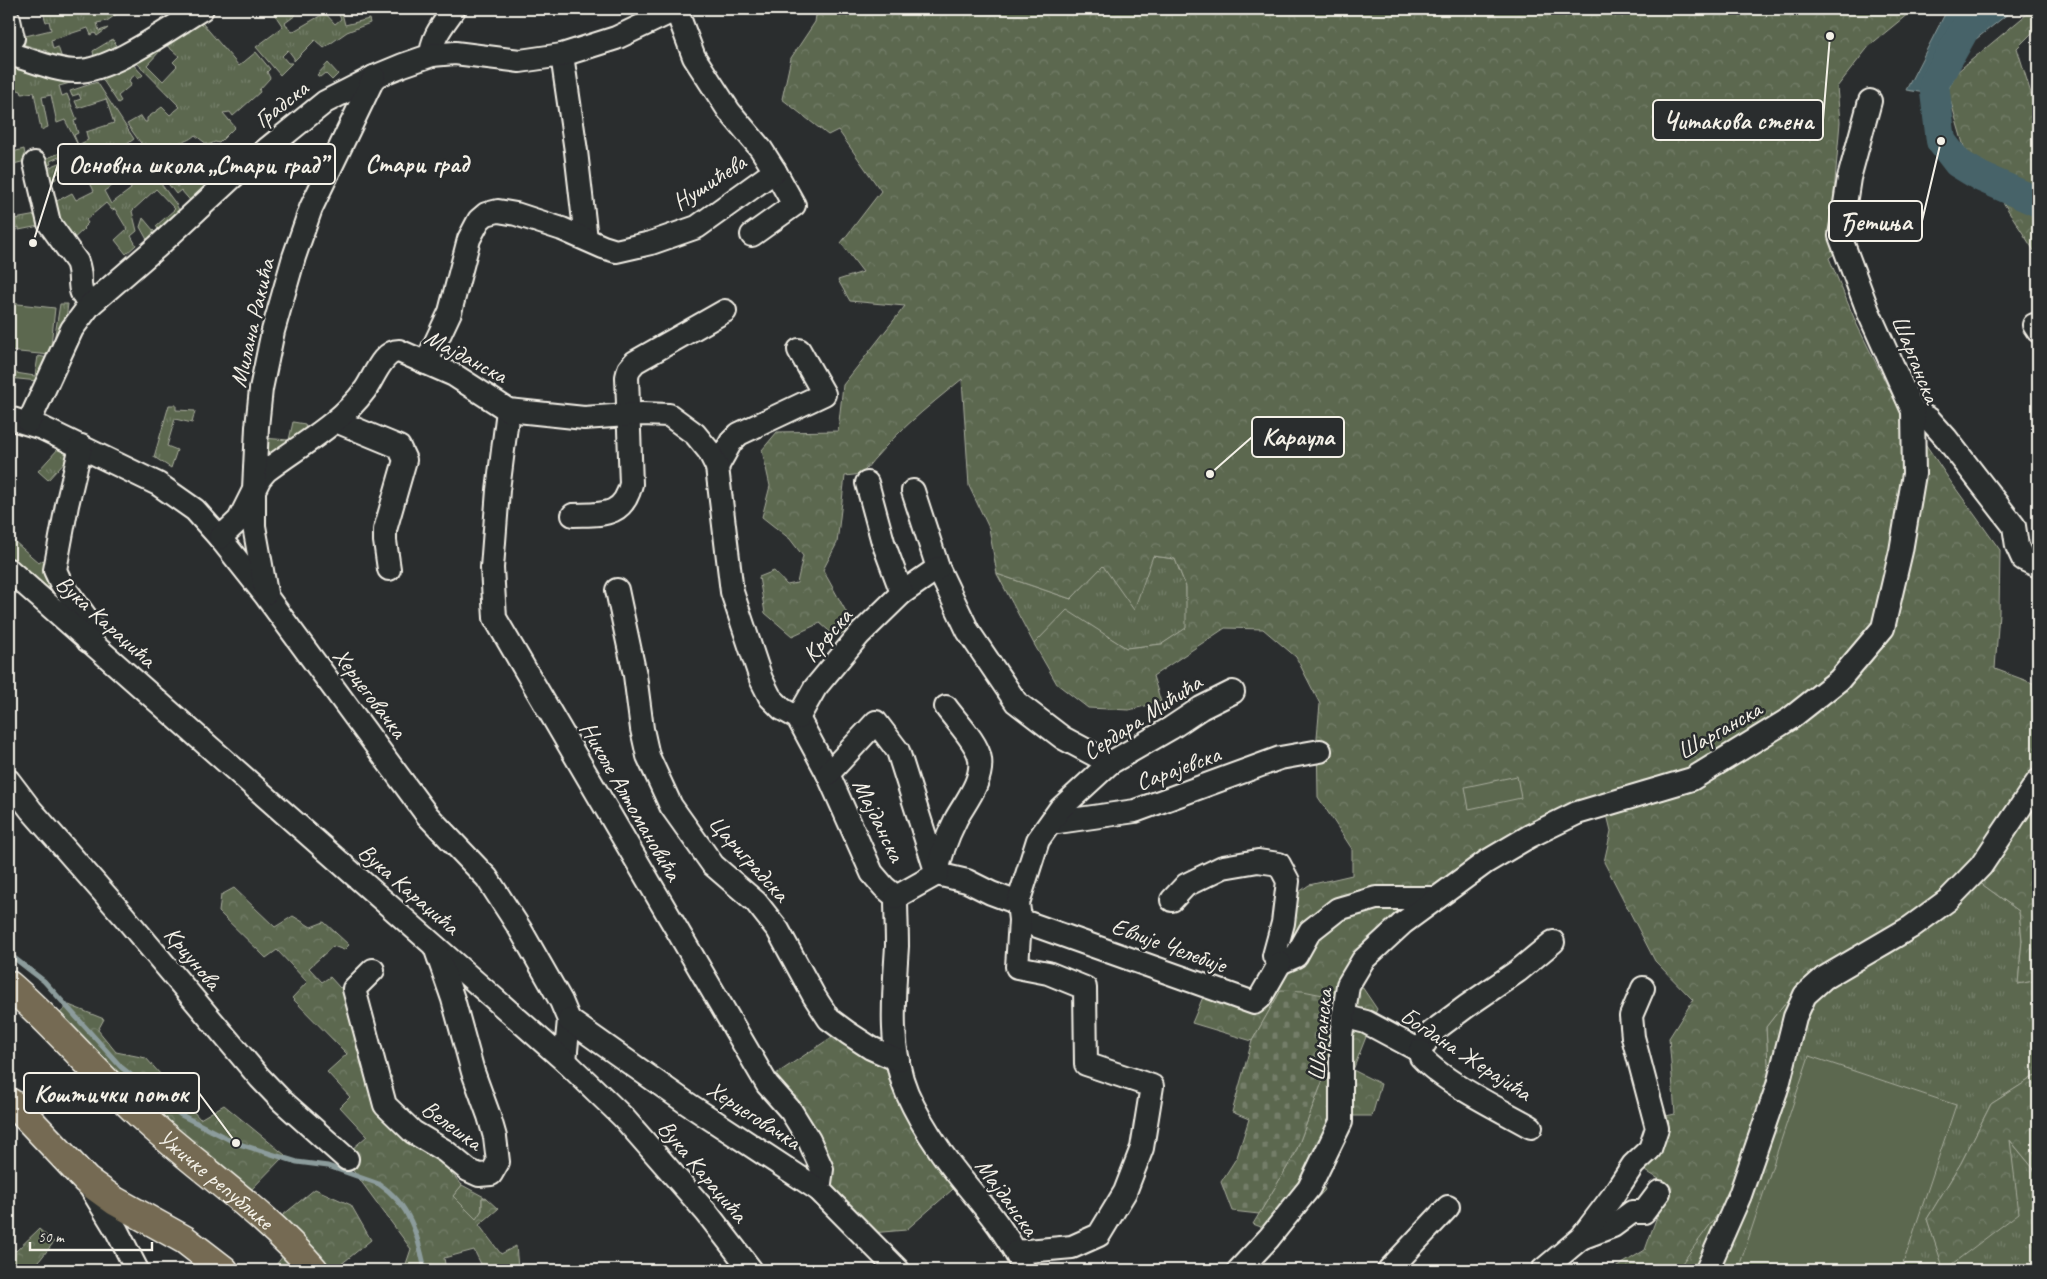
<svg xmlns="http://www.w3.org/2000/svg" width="2047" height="1279" viewBox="0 0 2047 1279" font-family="Caveat,sans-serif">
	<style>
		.grass { fill: url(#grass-tufts); stroke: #a8ac9c }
		.forest { fill: url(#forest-crowns); stroke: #a8ac9c }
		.cemetery { fill: url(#cemetery-stones); stroke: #a8ac9c }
		.park { fill: #5c6850; stroke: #a8ac9c }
		.water { fill: #466369; stroke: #8c9c9c }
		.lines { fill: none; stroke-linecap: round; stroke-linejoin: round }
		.stream { stroke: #8c9c9c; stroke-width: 5 }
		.river { stroke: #466369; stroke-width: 30 }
		.minor-casing { stroke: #f4f1e8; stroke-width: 26 }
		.major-casing { stroke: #f4f1e8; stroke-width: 31 }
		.minor { stroke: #2a2d2e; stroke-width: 22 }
		.major { stroke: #746b52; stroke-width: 28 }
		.labels { text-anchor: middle; stroke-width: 5; stroke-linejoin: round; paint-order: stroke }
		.street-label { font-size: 24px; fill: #f4f1e8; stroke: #2a2d2e }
		.neighbourhood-label { font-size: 25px; font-weight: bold; fill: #f4f1e8; stroke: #2a2d2e }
		.leader { fill: none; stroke: #f4f1e8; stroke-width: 2 }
		.callout-dot { fill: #f4f1e8; stroke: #2a2d2e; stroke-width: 2 }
		.callout { fill: #2a2d2e; stroke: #f4f1e8; stroke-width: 2 }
		.callout-label { font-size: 25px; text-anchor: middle; font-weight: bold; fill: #f4f1e8 }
	</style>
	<defs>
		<pattern id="grass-tufts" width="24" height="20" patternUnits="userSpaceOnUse" patternTransform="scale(1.25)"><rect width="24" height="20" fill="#5c6850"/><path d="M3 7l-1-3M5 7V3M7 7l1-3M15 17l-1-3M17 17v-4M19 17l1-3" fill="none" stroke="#747e69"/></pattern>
		<pattern id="forest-crowns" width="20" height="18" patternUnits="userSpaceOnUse" patternTransform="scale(1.25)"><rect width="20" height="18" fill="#5c6850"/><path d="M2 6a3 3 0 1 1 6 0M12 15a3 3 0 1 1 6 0" fill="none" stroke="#747e69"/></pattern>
		<pattern id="cemetery-stones" width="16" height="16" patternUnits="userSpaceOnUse" patternTransform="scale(1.25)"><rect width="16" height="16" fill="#5c6850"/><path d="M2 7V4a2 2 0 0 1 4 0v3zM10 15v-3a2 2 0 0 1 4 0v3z" fill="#747e69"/></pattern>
	</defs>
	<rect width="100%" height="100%" fill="#2a2d2e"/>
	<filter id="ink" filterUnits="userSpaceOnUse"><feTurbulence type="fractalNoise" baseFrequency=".02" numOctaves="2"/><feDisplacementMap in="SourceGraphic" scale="10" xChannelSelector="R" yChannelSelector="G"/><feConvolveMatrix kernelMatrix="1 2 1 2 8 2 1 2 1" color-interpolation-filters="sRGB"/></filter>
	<g filter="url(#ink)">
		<g class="grass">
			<polygon points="42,9 124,9 107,21 97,23 99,31 108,28 97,36 95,33 91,35 88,28 51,40 53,49 58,47 64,64 88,57 82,63 82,67 67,67 45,60 47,51 18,43 17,38 51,30 49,21 46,22"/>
			<polygon points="271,9 292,9 296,15 285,23 292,32 325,13 335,24 341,19 336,9 341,9 345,25 369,19 370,23 347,32 324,48 315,40 294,61 294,58 288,50 282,56 288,63 292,63 280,75 256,47 283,27"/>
			<path d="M197,17L239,66L256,52L270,69L267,72L270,78L259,90L260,92L233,116L230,112L223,113L235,127L219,143L215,142L208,145L195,135C188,141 185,141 177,143C166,146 163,160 161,169L177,187L184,181L193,184L200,182L208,190L194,205L181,190L176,194L152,163L154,161L147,151L142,154L139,150L143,146L127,124L141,116L145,122H147V118L162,107L170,115L180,107L131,57L156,42L161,50L147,65L163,81L177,66L173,62L179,56L165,44Z"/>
			<polygon points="113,39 116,46 113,58 94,57 93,51"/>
			<polygon points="9,59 78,81 59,86 62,96 67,94 77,120 74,121 78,133 74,135 78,145 88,140 86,132 114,123 106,99 78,108 75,101 81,99 79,94 72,96 70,91 97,82 134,139 108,158 123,179 104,191 111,204 131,189 129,183 139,176 137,172 147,165 176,204 182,216 162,235 156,226 175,209 156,189 132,211 137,231 131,236 136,245 126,254 115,240 127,229 115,209 112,210 106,203 86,220 88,223 83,228 84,229 69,243 53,203 72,193 76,200 94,191 88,179 94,175 85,159 55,175 56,179 46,184 40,171 62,162 59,157 50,161 51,164 39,169 37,162 60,153 63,161 82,153 65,120 57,123 51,95 42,97 48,127 41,130 34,92 22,94 21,91 15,89 9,91"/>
			<polygon points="128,59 143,75 138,79 135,75 129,80 131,85 118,96 121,101 118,103 101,77"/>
			<polygon points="328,63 338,74 332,80 325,73 320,77 317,75"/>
			<polygon points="24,149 26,161 9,165 9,153"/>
			<polygon points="42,214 39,226 19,230 19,227 16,228 16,231 11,232 9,230 9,220"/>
			<polygon points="143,218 159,237 150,245 140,227"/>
			<polygon points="60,304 68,304 66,319 38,381 9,378 9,372 35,376 38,356 49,358 54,341"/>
			<polygon points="169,405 176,405 176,410 195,411 192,423 175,419 167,446 177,450 171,468 154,457"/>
			<polygon points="293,422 305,424 306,430 265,456 262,438 289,440"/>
			<polygon points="59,448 69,452 67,459 48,480 38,471"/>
			<polygon points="14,541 39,563 43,560 49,565 80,618 9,557 9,547"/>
			<polygon points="1152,556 1175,559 1186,587 1187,628 1162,644 1126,648 1067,611 1034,644 997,574 1071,599 1102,566"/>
			<polygon points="1972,877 2019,911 2022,940 2018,984 2038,980 2038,1074 1991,1104 1961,1163 1927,1219 1945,1270 2009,1139 2038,1174 2038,1270 1677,1270 1769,1083 1766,1027 1784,1004 1834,981"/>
			<polygon points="462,1185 486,1198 482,1198 482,1210 476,1220 453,1196"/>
		</g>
		<g class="forest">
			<path d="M817,9H1914L1870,45L1837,87L1840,122L1831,229L1845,245L1829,258L1857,325L1891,393L1951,482L2000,550L1999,613L1995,669L2038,685V980L2018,984L2022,940L2019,911L1972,877L1936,917L1892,953L1784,1004L1766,1027L1769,1083L1731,1196L1677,1270H1612L1645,1250L1656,1219L1664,1182L1644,1170L1657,1118L1675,1114L1669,1038L1693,1000L1655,961L1604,862L1611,831L1603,798L1412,903L1358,981L1377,1009L1353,1070L1381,1084L1372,1116H1350L1311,1163L1325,1190L1282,1235L1253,1224L1295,1154L1330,1061L1281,990L1252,1041L1192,1023L1203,997L1257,1004L1292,897L1309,885L1352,875V849L1318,797L1317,737L1320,704L1296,657L1263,629L1225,628L1153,676L1161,702L1129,710L1088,708L1057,684L1034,644L1067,610L1126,648L1162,644L1186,628V587L1175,559L1153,556L1134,610L1103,566L1071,599L997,574L989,528L969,486L962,379C926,408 890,437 862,474L845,476L837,543L823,570L854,626L836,637L820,623L792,636L765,613L759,577L774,571L787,585L797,583L803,556L790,539L762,517L770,486L762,450L777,432L838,431L843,385L905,306L850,301L838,280L863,272L841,243L881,191L838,130L828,135L782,99L791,58L815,22Z"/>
			<polygon points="2033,9 2038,9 2038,27 2017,48 2038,116 2038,257 1987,177 1964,147 1945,82"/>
			<polygon points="234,888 275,927 293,916 311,927 324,922 349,945 344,950 333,946 309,968 322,982 330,977 340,988 362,968 371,1056 392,1077 372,1104 405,1141 440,1160 462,1185 453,1196 476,1219 482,1210 482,1198 486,1198 498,1209 479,1225 501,1254 516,1246 518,1267 506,1270 484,1270 474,1250 444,1258 446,1270 404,1270 411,1249 343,1157 367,1136 340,1107 350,1097 327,1072 347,1054 292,998 307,982 277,950 266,958 219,912 221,895"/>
			<polygon points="69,1005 104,1019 98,1030 116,1052 146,1058 200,1119 224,1105 285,1155 248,1193 181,1138 59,1014"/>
			<polygon points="838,1033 890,1069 960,1183 906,1230 871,1233 827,1190 829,1161 821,1137 773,1076"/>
			<polygon points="2038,1074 2038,1174 2010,1140 2019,1213 1944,1270 1927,1219 1961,1163 1991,1104"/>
			<polygon points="315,1189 351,1205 371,1240 334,1270 329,1270 278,1219"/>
			<polygon points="39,1229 54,1242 32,1270 9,1270 9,1245 16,1251"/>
			<polygon points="287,1251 297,1262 295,1270 272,1270"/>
		</g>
		<polygon class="cemetery" points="1281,990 1303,991 1333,997 1330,1061 1295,1154 1259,1214 1232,1211 1221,1182 1237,1157 1249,1119 1232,1112 1252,1041"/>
		<g class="park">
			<polygon points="9,303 55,308 50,355 9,351"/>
			<polygon points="1517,776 1521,798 1469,809 1465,787"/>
			<polygon points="1809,1056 1956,1105 1901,1270 1738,1270"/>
		</g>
		<polygon class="water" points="1949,9 2014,9 1971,43 1945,96 1906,90 1946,12"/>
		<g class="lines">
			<path class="stream" d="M9,954L44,981L121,1067L181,1115L236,1143L297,1162L328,1166L379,1184C410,1204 418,1236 425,1270"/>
			<polyline class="river" points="1976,9 1934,84 1941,141 1958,163 1981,177 2038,202"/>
			<g class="minor-casing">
				<g id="minor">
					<polyline points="9,20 13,38 9,42"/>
					<path d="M9,54C30,59 54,71 76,71C111,72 171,27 202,9"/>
					<path d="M432,55C430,39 445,22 454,9"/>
					<polyline points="562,55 576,151 586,239"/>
					<path d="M35,163L49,223L77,262C84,281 74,288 90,305"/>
					<polyline points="752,235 794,205 775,171"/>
					<polyline points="2034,325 2038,331"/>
					<polyline points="426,363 450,312 469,239 479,220 486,214 498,211 516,214 562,229 603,247 616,251 651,243 697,227 775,171 761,149 729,111 694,57 676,9"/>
					<polyline points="508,410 498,490 492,568 495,618 767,1084 791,1111 809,1140 822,1169 819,1190"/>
					<polyline points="1913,411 1929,419 1946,438 2014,526 2017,546 2023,559 2038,566"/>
					<polyline points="9,418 42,428 158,484 195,510 220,538 266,596 427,815 487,878 520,929 561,1001 569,1020 565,1061"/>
					<polyline points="336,421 399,447 405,460 385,530 385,541 389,569"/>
					<polyline points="29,422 72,329 90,305 157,247 236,174 325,102 374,77 403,65 432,55 455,53 520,61 562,55 616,38 677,9"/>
					<polyline points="81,446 67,505 55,570 61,583 90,623 91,630 88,641"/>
					<polyline points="717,467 731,442 739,434 824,394 799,350"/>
					<polyline points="913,491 938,568 968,631 1016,702 1063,738 1110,763"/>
					<path d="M573,515C601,514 623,518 631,484L627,377L629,369L635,362L725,311"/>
					<path d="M220,538L239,520L260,478L266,471C300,445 339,425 365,390C374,378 382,351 399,351L454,375L508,410L584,418L642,414L669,415L695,434L709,451L717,467L732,592L761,679L770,697L782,709L798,718L828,774L872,873L884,887L896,897C896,913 897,930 897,946C894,994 888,1048 907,1093C915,1111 928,1133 939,1149C967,1191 1004,1222 1024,1270"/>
					<polyline points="9,570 565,1061 623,1117 707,1213 751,1270"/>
					<polyline points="617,590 635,675 642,729 648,756 671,806 713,865 756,902 778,930 814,996 829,1019 848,1033 871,1048 898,1060"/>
					<polyline points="266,593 254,526 254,489 257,427 261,389 273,331 294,257 311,208 374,77"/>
					<polyline points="902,593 938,568"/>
					<polyline points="798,718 815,688 859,635 902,593 883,542 867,483"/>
					<polyline points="828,774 876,722 898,751 937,874 967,881 991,893 1018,903"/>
					<polyline points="9,781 31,810 123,915 260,1078 282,1101 347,1159"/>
					<polyline points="1051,823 1135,811 1280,758 1320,751"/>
					<path d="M896,897L937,874C940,855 947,837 956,819C966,801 983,781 980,759C978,743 955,720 946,707"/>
					<polyline points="1172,900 1186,885 1223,867 1258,861 1279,864 1288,881 1283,923 1274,956 1280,963 1296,956 1310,931 1338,909 1376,898 1436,898"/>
					<polyline points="1020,920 1254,1003 1260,998 1280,963"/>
					<polyline points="373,970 354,989 385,1105 413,1132 445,1151 468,1170 479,1175 491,1174 498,1162 495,1137 489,1116 473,1072 453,999 435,947"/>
					<polyline points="1343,1016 1366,1022 1420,1051"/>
					<polyline points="569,1020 688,1104 819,1190 898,1270"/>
					<polyline points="1420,1051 1432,1032 1467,1006 1518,971 1553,942"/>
					<path d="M1420,1051L1421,1057C1445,1083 1499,1109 1531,1127"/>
					<polyline points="89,1185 117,1231 137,1270"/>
					<polyline points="1581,1238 1613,1226 1632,1212 1644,1212 1659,1192"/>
					<polyline points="1016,1252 1072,1247 1099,1235 1125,1192 1142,1148 1152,1086 1086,1064 1085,988 1048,973 1017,967 1020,920 1018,903 1038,840 1060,809 1110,763 1171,728 1201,708 1233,692"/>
					<polyline points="1239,1270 1269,1238 1309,1188 1341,1122 1341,1036 1348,985 1363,960 1403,923 1486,862 1530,836 1577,813 1692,779 1791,718 1839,680 1883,628 1901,551 1914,474 1913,411 1868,311 1840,236 1849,178 1870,101"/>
					<polyline points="1389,1270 1448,1207"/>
					<polyline points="1543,1270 1581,1238 1612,1197 1633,1165 1650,1149 1657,1128 1633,1037 1631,1016 1643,988"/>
					<polyline points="1707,1270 1740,1195 1778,1085 1795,1017 1805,995 1824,978 1911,927 1948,900 1981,866 2038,781"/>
				</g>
			</g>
			<g class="major-casing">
				<g id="major">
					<path id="s1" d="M9,985C58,1027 99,1078 147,1121C202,1171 266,1213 314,1270"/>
					<polyline points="9,1102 18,1108 86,1180 115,1201 185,1240 224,1270"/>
				</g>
			</g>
			<use href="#minor" class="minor"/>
			<use href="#major" class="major"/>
		</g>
	</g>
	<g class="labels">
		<g class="street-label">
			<text transform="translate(281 104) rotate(-38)" y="8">Градска</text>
			<text transform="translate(709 182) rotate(-33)" y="8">Нушићева</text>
			<text transform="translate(252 323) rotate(-77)" y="8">Милана Ракића</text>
			<text transform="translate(466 356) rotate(28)" y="8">Мајданска</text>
			<text transform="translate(1916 359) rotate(68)" y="8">Шарганска</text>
			<text transform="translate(106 621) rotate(42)" y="8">Вука Караџића</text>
			<text transform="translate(827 635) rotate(-49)" y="8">Крфска</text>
			<text transform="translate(370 693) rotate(53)" y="8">Херцеговачка</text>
			<text transform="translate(1142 717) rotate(-33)" y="8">Сердара Мићића</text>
			<text transform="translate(1719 730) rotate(-30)" y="8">Шарганска</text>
			<text transform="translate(1178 768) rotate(-20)" y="8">Сарајевска</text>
			<text transform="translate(631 801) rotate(60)" y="8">Николе Алтомановића</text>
			<text transform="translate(879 820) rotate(64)" y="8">Мајданска</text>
			<text transform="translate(749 858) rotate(48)" y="8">Цариградска</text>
			<text transform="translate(409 889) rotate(41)" y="8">Вука Караџића</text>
			<text transform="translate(1169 945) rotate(20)" y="8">Евлије Челебије</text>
			<text transform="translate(193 958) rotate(50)" y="8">Крцунова</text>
			<text transform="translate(1320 1035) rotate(-85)" y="8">Шарганска</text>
			<text transform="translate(1466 1054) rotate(33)" y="8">Богдана Жерајића</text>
			<text transform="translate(754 1115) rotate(33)" y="8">Херцеговачка</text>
			<text transform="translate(452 1125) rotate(36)" y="8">Велешка</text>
			<text transform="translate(703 1171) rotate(50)" y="8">Вука Караџића</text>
			<text dy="8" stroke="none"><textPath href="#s1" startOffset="284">Ужичке републике</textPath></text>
			<text transform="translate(1007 1197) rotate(54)" y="8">Мајданска</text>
		</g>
		<g class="neighbourhood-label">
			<text x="417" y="172">Стари град</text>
		</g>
	</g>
	<path class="leader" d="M1830 36L1823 120M33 243L58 164M1941 141L1922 221M1210 474L1252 437M236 1143L199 1093"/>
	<g class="callout-dot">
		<circle cx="1830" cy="36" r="5"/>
		<circle cx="33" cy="243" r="5"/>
		<circle cx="1941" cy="141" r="5"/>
		<circle cx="1210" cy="474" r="5"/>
		<circle cx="236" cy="1143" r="5"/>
	</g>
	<g class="callout">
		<rect x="1653" y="100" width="170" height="40" rx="5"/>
		<rect x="58" y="144" width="277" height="40" rx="5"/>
		<rect x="1829" y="201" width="93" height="40" rx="5"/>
		<rect x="1252" y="417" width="92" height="40" rx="5"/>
		<rect x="24" y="1073" width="175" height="40" rx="5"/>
	</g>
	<g class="callout-label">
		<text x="1738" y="129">Читакова стена</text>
		<text x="197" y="173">Основна школа „Стари град”</text>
		<text x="1875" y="230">Ђетиња</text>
		<text x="1298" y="445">Караула</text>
		<text x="111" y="1102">Коштички поток</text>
	</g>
	<rect width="2047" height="1279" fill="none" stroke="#2a2d2e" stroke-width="30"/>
	<rect x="15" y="15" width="2017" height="1249" fill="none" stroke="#f4f1e8" stroke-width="2" filter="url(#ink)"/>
	<path d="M30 1242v8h122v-8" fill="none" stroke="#f4f1e8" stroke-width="2.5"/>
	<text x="38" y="1242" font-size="15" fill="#f4f1e8" stroke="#2a2d2e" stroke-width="4" paint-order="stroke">50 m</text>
</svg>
